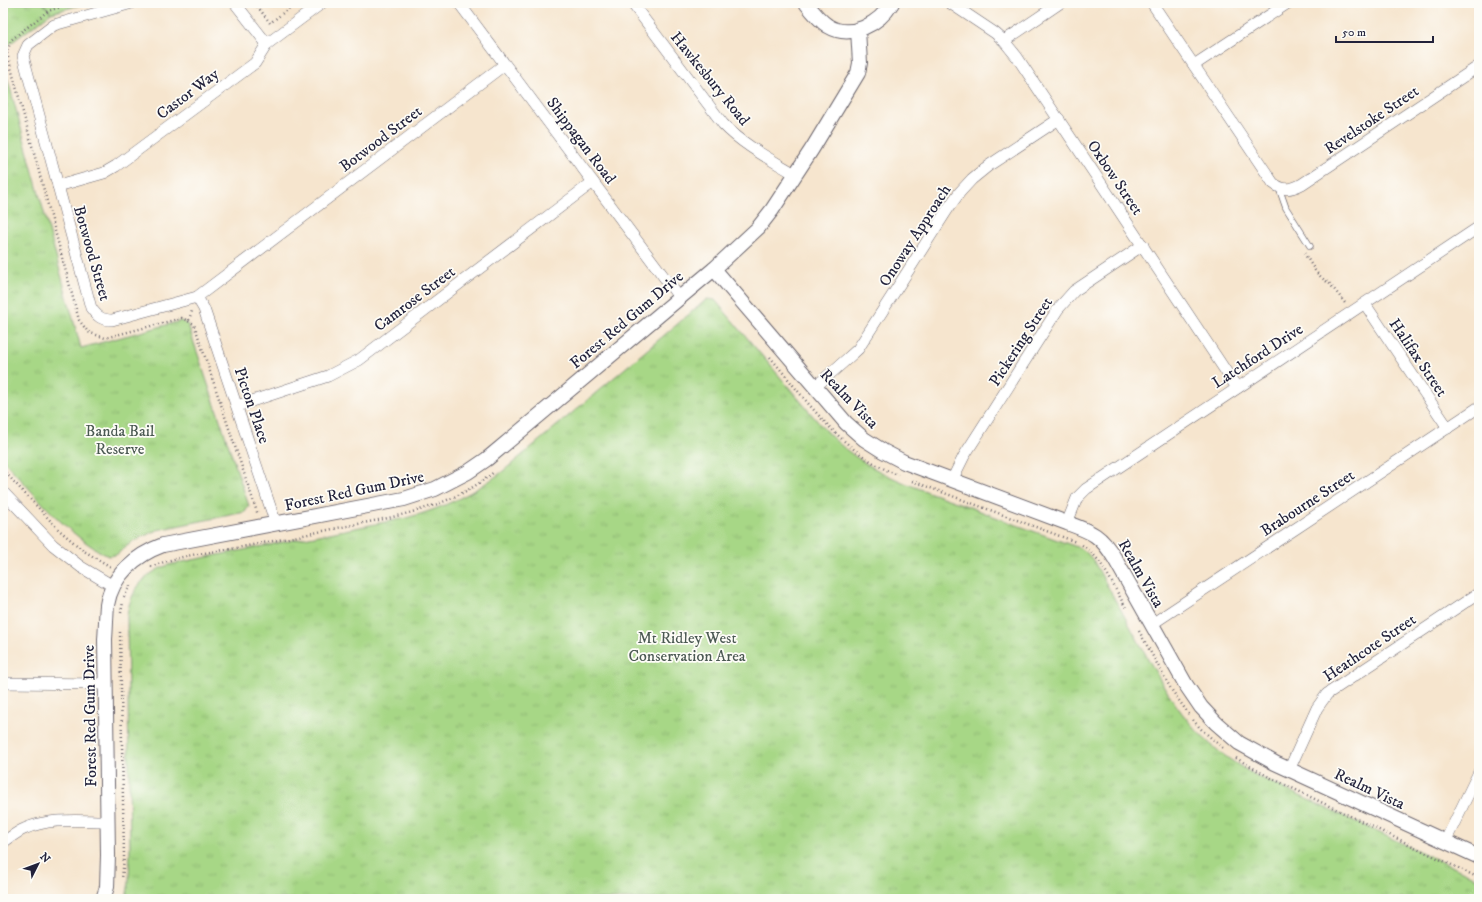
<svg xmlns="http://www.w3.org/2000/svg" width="1482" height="902" viewBox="0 0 1482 902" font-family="'IM FELL DW Pica',serif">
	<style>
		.grass { fill: url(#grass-tufts); stroke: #647c60 }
		.park { fill: url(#park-dots); stroke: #647c60 }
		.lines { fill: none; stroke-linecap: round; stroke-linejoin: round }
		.service-casing { stroke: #6c666e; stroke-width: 7 }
		.minor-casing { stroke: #6c666e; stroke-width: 12 }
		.tertiary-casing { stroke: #6c666e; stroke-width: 16 }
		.path { stroke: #6c666e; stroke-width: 2.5; stroke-dasharray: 1 3; stroke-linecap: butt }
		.service { stroke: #fff; stroke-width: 5.5 }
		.minor { stroke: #fff; stroke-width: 11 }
		.tertiary { stroke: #fff; stroke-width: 14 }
		.labels { text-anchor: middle; stroke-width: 3.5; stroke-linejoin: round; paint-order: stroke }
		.street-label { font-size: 16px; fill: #22223b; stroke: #fdfcf7 }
		.park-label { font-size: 16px; fill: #4a5852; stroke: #fdfcf7 }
	</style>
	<defs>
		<pattern id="grass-tufts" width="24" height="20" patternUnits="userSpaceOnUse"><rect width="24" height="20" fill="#a7d786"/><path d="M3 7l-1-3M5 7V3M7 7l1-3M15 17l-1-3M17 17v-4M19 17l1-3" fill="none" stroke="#8fb875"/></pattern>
		<pattern id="park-dots" width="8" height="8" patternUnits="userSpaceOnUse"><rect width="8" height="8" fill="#a7d786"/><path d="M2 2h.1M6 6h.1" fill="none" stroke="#8fb875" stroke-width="1.8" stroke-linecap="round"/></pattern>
	</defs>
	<rect width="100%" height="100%" fill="#fdfcf7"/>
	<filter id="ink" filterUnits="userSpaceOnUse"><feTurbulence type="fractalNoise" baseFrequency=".025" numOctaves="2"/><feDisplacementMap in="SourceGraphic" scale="8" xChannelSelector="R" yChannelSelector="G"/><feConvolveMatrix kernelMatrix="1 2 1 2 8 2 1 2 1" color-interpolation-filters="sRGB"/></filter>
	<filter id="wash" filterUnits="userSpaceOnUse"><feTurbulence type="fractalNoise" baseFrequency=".012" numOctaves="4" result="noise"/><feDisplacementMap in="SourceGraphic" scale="16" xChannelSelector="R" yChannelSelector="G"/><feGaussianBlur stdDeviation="0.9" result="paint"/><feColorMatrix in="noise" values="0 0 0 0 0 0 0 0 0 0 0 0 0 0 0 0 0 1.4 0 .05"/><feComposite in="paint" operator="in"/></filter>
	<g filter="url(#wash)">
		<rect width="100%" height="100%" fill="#f6e5ce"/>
		<g class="grass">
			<polygon points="3,3 43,3 51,13 3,49"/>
			<path d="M3,62L81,348L181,321L188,325L249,506L245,512L157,530L132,542L116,555L108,556C65,534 35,494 3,460Z"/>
			<path d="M707,299L715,300L824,429C864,472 909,485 962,504C1000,519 1038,533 1077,547L1086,552L1093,560C1109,589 1125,617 1141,646C1174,706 1196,744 1259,777L1479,879V899H126L129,882L130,850L127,616C130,590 146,571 172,564L406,518C442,509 472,494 502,472Z"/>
		</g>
		<polygon class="park" points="43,3 87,3 51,13"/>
	</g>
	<g filter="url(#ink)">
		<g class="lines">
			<g class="service-casing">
				<polyline id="service" points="1279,188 1286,208 1310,246"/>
			</g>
			<g class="minor-casing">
				<g id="minor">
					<path d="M132,3L54,25L28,45L23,56L91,308C97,316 101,320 112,320L197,297L504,65"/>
					<polyline points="235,3 267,44"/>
					<polyline points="459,3 679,297"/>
					<path d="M632,3L723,124C743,145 770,159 795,174"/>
					<polyline points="950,3 995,33 1004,41 1017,57 1237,388"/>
					<path d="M1152,3L1273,183C1283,191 1291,190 1302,184L1479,66"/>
					<polyline points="1004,41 1060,3"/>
					<polyline points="1194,65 1288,3"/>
					<polyline points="58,186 104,173 116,166 255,63 267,44 322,3"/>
					<polyline points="197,297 204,309 276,524"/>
					<polyline points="1365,304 1448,428"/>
					<polyline points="815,387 847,359 858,349 949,207 960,192 972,179 988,166 1059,119"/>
					<polyline points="237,406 328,376 359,360 593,182"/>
					<polyline points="952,480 964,456 1058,309 1074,291 1143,245"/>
					<polyline points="3,492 53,545 81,567 113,586"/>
					<polyline points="1067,523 1077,498 1086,489 1479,227"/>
					<polyline points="1152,624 1479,407"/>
					<polyline points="3,683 105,684"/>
					<polyline points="1289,770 1317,708 1327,694 1479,593"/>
					<path d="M3,842C10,838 17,832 24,829C50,817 81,821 108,821"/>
					<polyline points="1445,842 1479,772"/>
				</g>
			</g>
			<g class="tertiary-casing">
				<g id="tertiary">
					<path d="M806,3C812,11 819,20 828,26C851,40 879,24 892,3"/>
					<path d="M714,269L846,423L864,439L883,451L904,462L1067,523C1092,532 1101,535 1115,559L1186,685L1201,707L1216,723L1239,743L1275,763L1479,857"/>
					<path d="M103,899L107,887L108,855L105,639C106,628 106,616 107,605C112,575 136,555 163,545L404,499L435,489L468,472L487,459L714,269L758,228L772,210L812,149L858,73L860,63L858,30"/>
				</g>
			</g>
			<g class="path">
				<polyline points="74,3 48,11 11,40 7,53 79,320 88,332 105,338 182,318 194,324 258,515"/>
				<polyline points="255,3 270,23 296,3"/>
				<polyline points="1304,253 1316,272 1322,278 1330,284 1345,303"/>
				<polyline points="189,320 192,311"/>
				<path d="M770,357C808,402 842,453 898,475"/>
				<polyline points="3,470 59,530 84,551 111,567"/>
				<polyline points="912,481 1076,542"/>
				<path d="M1082,545C1102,557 1114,588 1126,608"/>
				<path d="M151,567C176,556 204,553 231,549C268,542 305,535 342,527C395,517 451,508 494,472"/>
				<polyline points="124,597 131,584"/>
				<polyline points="121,613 123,602"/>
				<polyline points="1139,631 1171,689 1190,716"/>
				<polyline points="120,632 124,857 122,879"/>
				<polyline points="1193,720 1201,729 1224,749"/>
				<polyline points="1236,758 1269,777 1479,878"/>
			</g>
			<use href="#service" class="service"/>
			<use href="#minor" class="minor"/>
			<use href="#tertiary" class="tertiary"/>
		</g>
	</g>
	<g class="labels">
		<g class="street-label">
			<text transform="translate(711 78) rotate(51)" y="6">Hawkesbury Road</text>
			<text transform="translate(187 93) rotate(-37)" y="6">Castor Way</text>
			<text transform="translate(1371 119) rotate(-34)" y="6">Revelstoke Street</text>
			<text transform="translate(380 138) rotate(-37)" y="6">Botwood Street</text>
			<text transform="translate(582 140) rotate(53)" y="6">Shippagan Road</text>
			<text transform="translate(1116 177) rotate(56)" y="6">Oxbow Street</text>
			<text transform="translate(914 235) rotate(-57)" y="6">Onoway Approach</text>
			<text transform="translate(93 253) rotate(74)" y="6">Botwood Street</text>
			<text transform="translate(414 298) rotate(-37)" y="6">Camrose Street</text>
			<text transform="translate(626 319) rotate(-40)" y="6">Forest Red Gum Drive</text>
			<text transform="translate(1020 341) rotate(-57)" y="6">Pickering Street</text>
			<text transform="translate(1257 355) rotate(-33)" y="6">Latchford Drive</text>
			<text transform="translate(1419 357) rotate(56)" y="6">Halifax Street</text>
			<text transform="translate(850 398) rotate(46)" y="6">Realm Vista</text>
			<text transform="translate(253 405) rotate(71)" y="6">Picton Place</text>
			<text transform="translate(354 490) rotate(-12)" y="6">Forest Red Gum Drive</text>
			<text transform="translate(1307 502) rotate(-33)" y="6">Brabourne Street</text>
			<text transform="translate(1142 573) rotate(60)" y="6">Realm Vista</text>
			<text transform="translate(1369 647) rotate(-34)" y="6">Heathcote Street</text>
			<text transform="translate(89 716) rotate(-91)" y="6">Forest Red Gum Drive</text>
			<text transform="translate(1370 788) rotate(25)" y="6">Realm Vista</text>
		</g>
		<g class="park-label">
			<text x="120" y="436">Banda Bail<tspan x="120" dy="18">Reserve</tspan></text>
			<text x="687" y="643">Mt Ridley West<tspan x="687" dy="18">Conservation Area</tspan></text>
		</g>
	</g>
	<rect width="1482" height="902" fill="none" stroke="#fdfcf7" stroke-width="16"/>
	<g transform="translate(38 864) rotate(48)" stroke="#fdfcf7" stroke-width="3" paint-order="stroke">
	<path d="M0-3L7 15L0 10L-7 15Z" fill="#22223b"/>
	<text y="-6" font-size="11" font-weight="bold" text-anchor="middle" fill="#22223b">N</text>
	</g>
	<path d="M1336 36v6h97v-6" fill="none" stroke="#22223b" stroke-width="2"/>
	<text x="1342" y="36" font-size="12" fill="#22223b" stroke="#fdfcf7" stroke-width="3" paint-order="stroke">50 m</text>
</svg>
